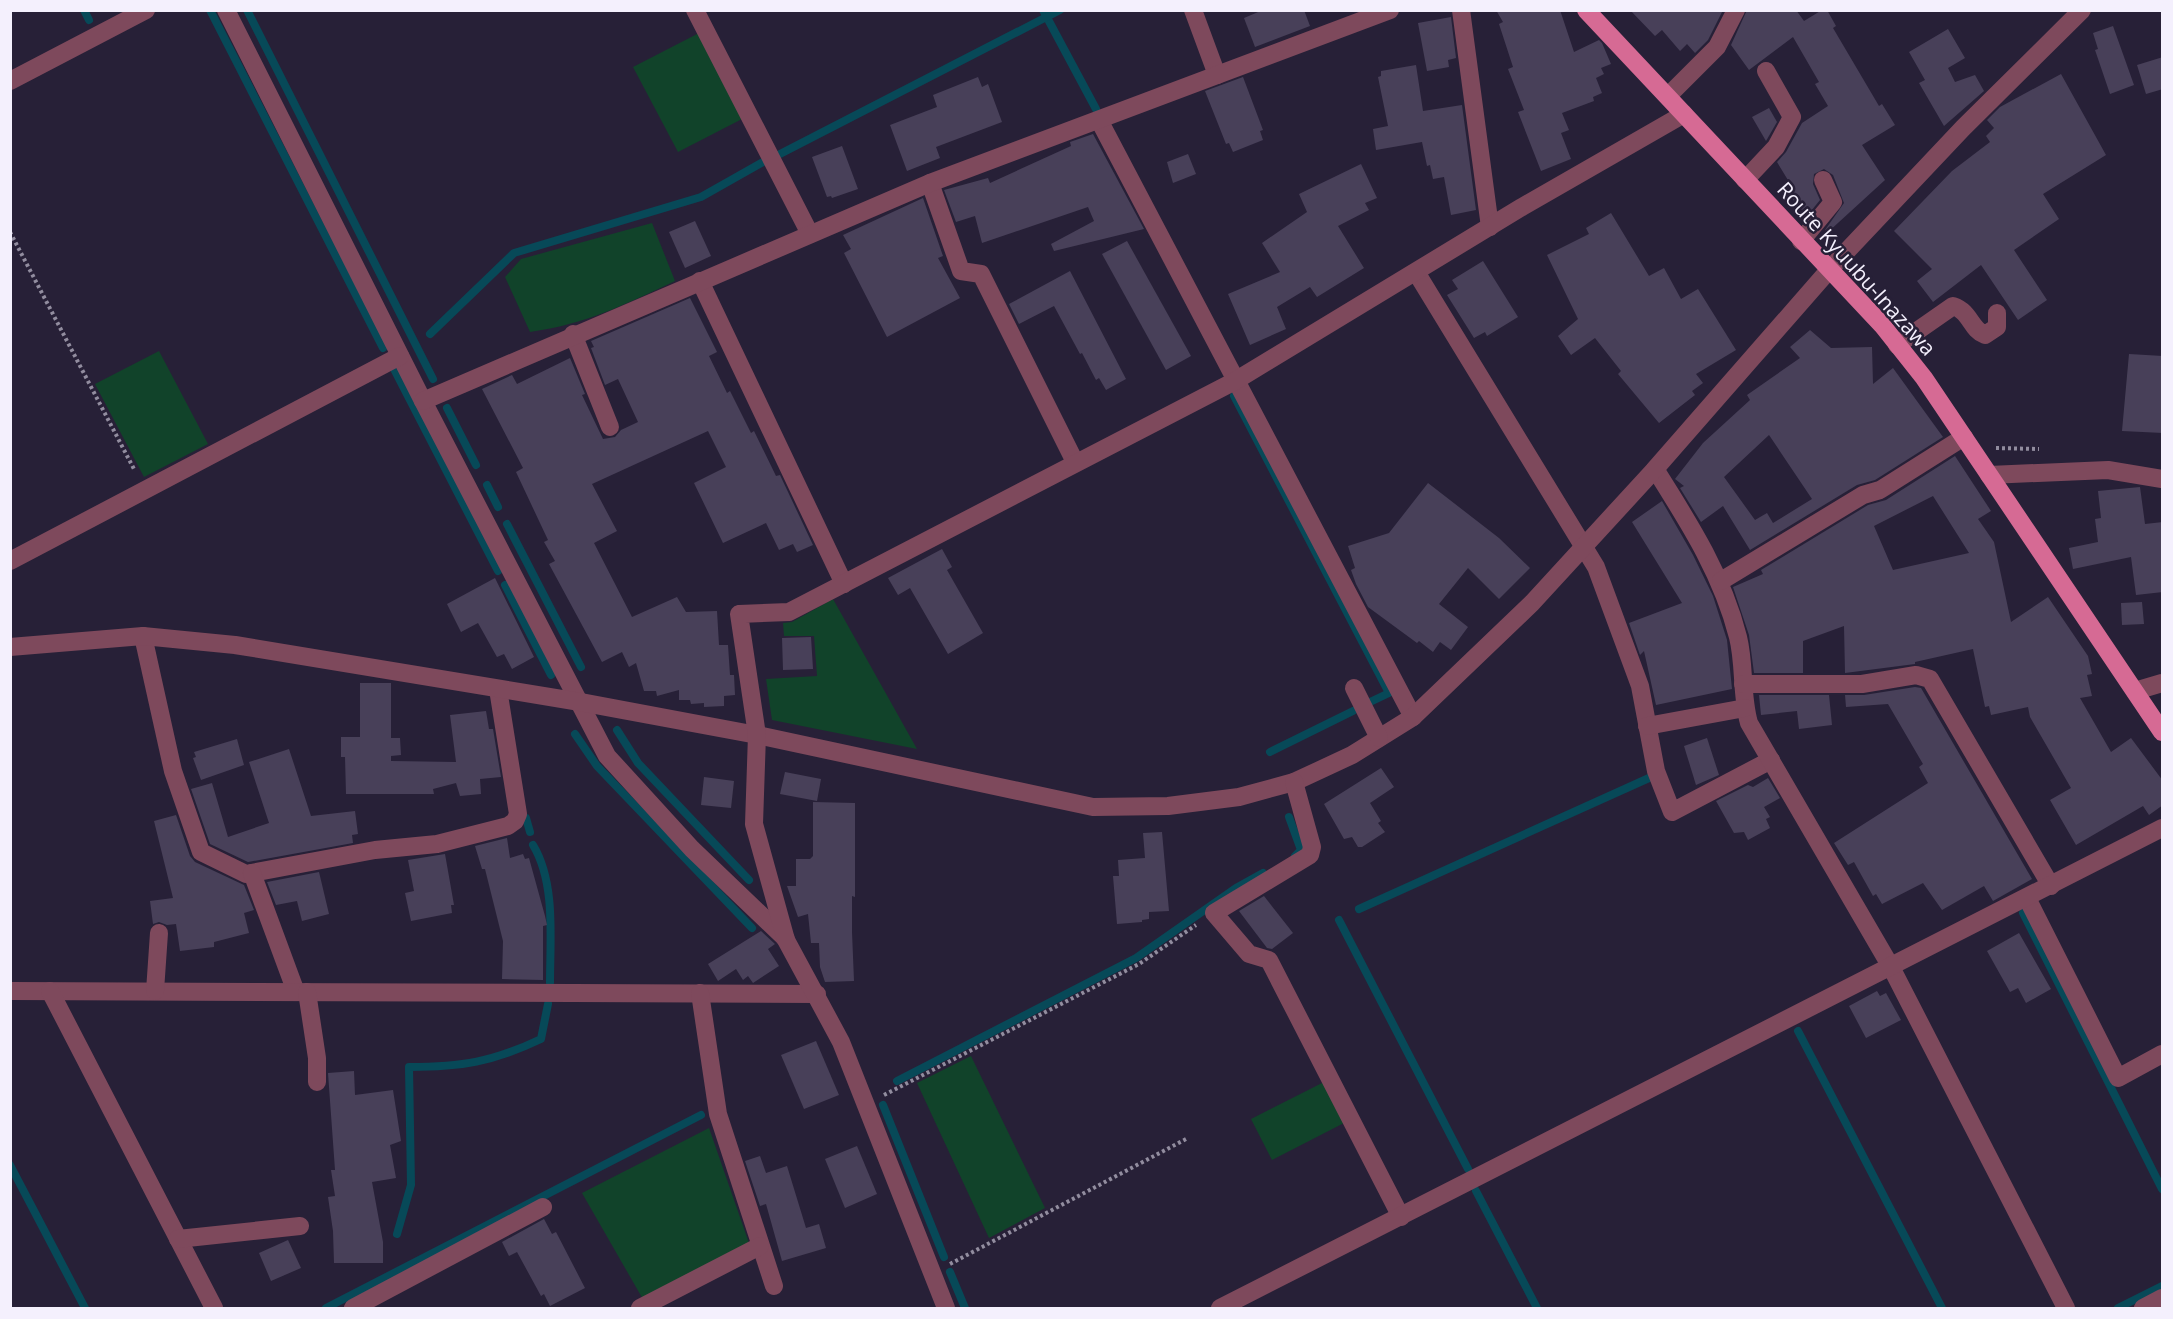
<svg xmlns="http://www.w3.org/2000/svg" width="2173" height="1319" viewBox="0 0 2173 1319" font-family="'Open Sans',sans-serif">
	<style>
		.green { fill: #11432a }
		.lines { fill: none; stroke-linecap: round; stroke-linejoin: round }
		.stream { stroke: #074958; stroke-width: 8 }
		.building { fill: #484059; fill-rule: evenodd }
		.path { stroke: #928d9f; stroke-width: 4; stroke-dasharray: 3 3; stroke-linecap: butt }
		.minor { stroke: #7e495c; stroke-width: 18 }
		.major { stroke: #d66a94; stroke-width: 18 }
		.labels { text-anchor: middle; stroke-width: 5; stroke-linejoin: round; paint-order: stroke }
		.street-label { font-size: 21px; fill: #f4f0fd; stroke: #272037 }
	</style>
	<rect width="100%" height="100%" fill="#272037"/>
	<g class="green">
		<polygon points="699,33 744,118 678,152 633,67"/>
		<path d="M652,223L675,281C624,305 586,324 530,332L505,277L521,259Z"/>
		<polygon points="159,351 208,444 144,477 95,384"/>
		<polygon points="833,599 917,749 772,720 766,679 817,676 814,636 784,636 783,623 792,622"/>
		<polygon points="971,1056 1045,1208 989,1238 917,1083"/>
		<polygon points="1326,1081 1346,1122 1272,1160 1251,1119"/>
		<polygon points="709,1128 750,1246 644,1301 582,1193"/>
	</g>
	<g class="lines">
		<g class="stream">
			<polyline points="84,10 89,20"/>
			<polyline points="210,10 383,348"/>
			<polyline points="247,10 433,379"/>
			<polyline points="1043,10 1096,109"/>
			<polyline points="780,154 1060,10"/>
			<polyline points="430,334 514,253 701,197 763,162"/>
			<polyline points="394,369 498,571"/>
			<polyline points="1234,396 1389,693 1370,702"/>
			<polyline points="447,408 476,465"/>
			<polyline points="487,485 498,507"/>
			<polyline points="507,524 581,667"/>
			<polyline points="505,585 551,675"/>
			<polyline points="617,730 638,763 749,880"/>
			<polyline points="575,734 597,766 752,928"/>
			<polyline points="1270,752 1353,711"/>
			<polyline points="1289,817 1301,850 1295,856"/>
			<polyline points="526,818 530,832"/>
			<path d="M533,845C556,883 550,939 550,983"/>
			<polyline points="1359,909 1649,778"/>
			<polyline points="2023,913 2162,1189"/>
			<polyline points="1339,920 1468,1169"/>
			<polyline points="1798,1031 1942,1308"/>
			<polyline points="897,1081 1136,958 1236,888 1263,873"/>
			<polyline points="883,1105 944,1257"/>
			<polyline points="10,1165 85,1308"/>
			<polyline points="1476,1191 1537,1308"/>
			<path d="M397,1234L411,1185L409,1067C461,1067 493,1062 541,1039L548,1004"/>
			<polyline points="950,1272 965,1308"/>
			<polyline points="326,1308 701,1115"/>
			<polyline points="2118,1308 2162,1286"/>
		</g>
	</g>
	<g class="building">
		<polygon points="1263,10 1304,10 1310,26 1255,47 1244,18"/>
		<polygon points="1496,10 1560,10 1574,52 1599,40 1602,43 1611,64 1601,68 1604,74 1596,78 1602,93 1593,97 1594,101 1562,113 1569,130 1561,133 1571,159 1541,171 1518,112 1524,110 1508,69 1513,67 1499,24 1503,22"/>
		<polygon points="1630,10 1723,10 1708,40 1695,53 1687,44 1680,51 1662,30 1655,36"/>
		<polygon points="1747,10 1796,10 1804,21 1822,10 1827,10 1836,26 1833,28 1879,106 1882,104 1895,125 1862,145 1885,180 1827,233 1825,230 1844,203 1833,175 1824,169 1814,174 1813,184 1820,200 1807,216 1789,195 1794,190 1777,162 1786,152 1802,123 1828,106 1815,84 1819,82 1793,37 1749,70 1731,45"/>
		<polygon points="1451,17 1456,58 1448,60 1449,67 1427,71 1418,23"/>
		<polygon points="2113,26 2134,85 2110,94 2095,50 2098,49 2093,33"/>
		<polygon points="1948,29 1965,58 1948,68 1955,82 1975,75 1984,91 1944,126 1919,83 1925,80 1909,52"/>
		<polygon points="2163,57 2163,89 2146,94 2137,65"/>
		<polygon points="1416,65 1423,111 1462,105 1476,210 1451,215 1444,177 1433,179 1430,165 1427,166 1422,142 1376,150 1373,129 1388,126 1378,77 1381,76 1381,71"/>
		<polygon points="2061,74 2106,155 2043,194 2059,219 2014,250 2047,300 2018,320 1981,265 1933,302 1917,281 1932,269 1894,231 1952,171 1990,142 1986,136 1994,128 1987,120 2000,107"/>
		<polygon points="978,77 982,87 988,84 1002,122 936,147 940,158 907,171 890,125 937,107 933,95"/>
		<polygon points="1243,77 1263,130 1260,131 1263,140 1233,152 1229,143 1226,144 1205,91"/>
		<polygon points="1769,108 1777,122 1766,141 1752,117"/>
		<polygon points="1093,134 1144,229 1054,251 1051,244 1094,221 1088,207 982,243 975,216 956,222 944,190 988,178 990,183 1071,146 1070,142"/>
		<polygon points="842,146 858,189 832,198 831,196 827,197 812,157"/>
		<polygon points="1188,154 1196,174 1173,183 1167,162"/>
		<polygon points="1361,164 1377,198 1365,203 1369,210 1338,226 1364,268 1317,297 1310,287 1277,307 1286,329 1250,345 1228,294 1280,272 1262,243 1307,212 1299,194"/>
		<polygon points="923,198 943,256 938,258 960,298 887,337 844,253 851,249 843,235"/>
		<polygon points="1611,213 1649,276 1664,268 1681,299 1698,289 1736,350 1696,374 1703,383 1692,391 1695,395 1659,423 1618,374 1621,371 1595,338 1571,355 1558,336 1578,319 1547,255 1589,234 1586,228"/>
		<polygon points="695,221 711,256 685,268 669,232"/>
		<polygon points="1127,241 1191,356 1166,370 1102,254"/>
		<polygon points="1483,261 1518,317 1487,336 1485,332 1474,338 1447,295 1458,289 1452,280"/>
		<polygon points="1070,271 1126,379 1106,390 1099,378 1096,380 1082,353 1080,354 1054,306 1019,324 1009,304"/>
		<polygon points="690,298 717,352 709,356 727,393 730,391 751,433 754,431 776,476 780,475 813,545 797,552 793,544 779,550 766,523 723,543 694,483 726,467 708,431 592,484 617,531 594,543 632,617 677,597 686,612 717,611 719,645 728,645 730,675 734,675 735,695 724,696 724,706 704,707 704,703 691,704 690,700 679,700 679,690 657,696 656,691 644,691 636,663 629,667 622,652 602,662 549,564 555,561 544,542 548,540 516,472 523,468 482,389 512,375 517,384 570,358 585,394 582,395 603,439 615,437 621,430 638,422 618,379 605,385 591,348 594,347 591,341"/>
		<path d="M1810,330L1831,348L1872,347L1873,384L1893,368L1943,437L1875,480L1857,485L1750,550L1723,506L1701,522L1680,488L1684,486L1675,479L1703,443L1750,400L1747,395L1800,358L1790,347ZM1769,435L1812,499L1773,523L1767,513L1755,520L1724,477Z"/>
		<polygon points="2129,354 2163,356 2163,433 2122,431"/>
		<path d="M1955,456L1991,511L1978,519L1994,542L2011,622L2048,597L2088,656L2092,674L2087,675L2092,696L2080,698L2111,752L2131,738L2163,781V805L2149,815L2143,806L2076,845L2050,800L2071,788L2030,717L2028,707L1991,715L1989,706L1985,707L1973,649L1915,662V664L1845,673L1844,626L1803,641V673H1754L1749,635L1733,587L1763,574L1761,570L1868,505L1886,500ZM1933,496L1969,553L1893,570L1874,526Z"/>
		<polygon points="1428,483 1499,538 1530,568 1499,599 1468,568 1439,604 1468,627 1451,650 1440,642 1433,652 1419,641 1417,643 1368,607 1356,584 1351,570 1355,568 1348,546 1389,533"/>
		<polygon points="2140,487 2145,524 2163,522 2163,592 2136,595 2131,557 2073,569 2069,548 2098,542 2095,519 2101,518 2098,491"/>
		<polygon points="1662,501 1693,555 1713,596 1727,640 1732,689 1656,705 1644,651 1640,655 1629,623 1682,603 1632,522"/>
		<polygon points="942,549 952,567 947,570 983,633 948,654 910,588 898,595 888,578"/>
		<polygon points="495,578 534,657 512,669 504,654 497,657 478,623 461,632 447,604"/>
		<polygon points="2142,602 2144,624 2122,625 2121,603"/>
		<polygon points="811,637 813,669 783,670 782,638"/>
		<polygon points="360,683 391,683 391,738 400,738 401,755 391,756 391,761 456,762 450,715 486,711 489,729 493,729 501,777 480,779 481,794 460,796 456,783 433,789 434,794 346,794 345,757 341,757 341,737 360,737"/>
		<polygon points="1915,687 1921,688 2032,879 1993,901 1984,886 1942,910 1923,883 1882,904 1876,894 1873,896 1854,862 1848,865 1834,843 1928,783 1919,767 1923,764 1888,704 1846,707 1845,695 1864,695"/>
		<polygon points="1759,695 1829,695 1832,725 1799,729 1797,711 1761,715"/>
		<polygon points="1707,738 1719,775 1696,785 1684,746"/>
		<polygon points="237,739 244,765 201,780 193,758 196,757 194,752"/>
		<polygon points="289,749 311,816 355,811 358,834 352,835 353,843 248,862 210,844 191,789 212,783 228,837 269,823 249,762"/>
		<polygon points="1381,768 1394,787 1370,803 1381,821 1378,823 1385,832 1362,847 1358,847 1352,837 1344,839 1324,804"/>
		<polygon points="785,772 821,779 817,801 780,794"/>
		<polygon points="704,777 734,781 731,808 701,805"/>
		<polygon points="1768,778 1780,798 1764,807 1770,817 1766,819 1770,828 1748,840 1744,832 1734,833 1716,801 1748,785 1753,787"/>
		<polygon points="813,802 855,803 855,897 852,896 852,932 854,981 825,982 820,967 819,943 811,943 808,914 798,917 787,886 796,886 796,859 810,859 813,856"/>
		<polygon points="176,815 190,856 195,862 244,885 254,910 244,913 249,933 214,942 214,947 180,951 176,924 167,925 159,922 153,924 150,901 173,898 154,821"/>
		<polygon points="1162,832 1169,911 1149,912 1149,919 1142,920 1142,922 1117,924 1113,876 1119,876 1118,860 1145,858 1143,833"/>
		<polygon points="507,838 510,858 523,854 525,859 529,858 545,916 547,925 543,926 543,980 502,979 503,941 485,869 482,869 475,846"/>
		<polygon points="445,854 454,905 451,905 452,913 411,921 405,893 414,891 408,860"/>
		<polygon points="319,872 329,914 302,921 297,901 276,905 267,882"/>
		<polygon points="1264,896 1293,933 1272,949 1267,948 1239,911"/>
		<polygon points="761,931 775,944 768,949 779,966 753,983 748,976 743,980 736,969 718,981 708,964"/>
		<polygon points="2019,933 2051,989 2026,1003 2018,988 2010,992 1987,951"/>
		<polygon points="1877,991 1880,996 1886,993 1901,1020 1866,1038 1849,1006"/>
		<polygon points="816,1041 839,1095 804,1109 781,1055"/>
		<polygon points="354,1071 355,1095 393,1090 401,1141 390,1145 396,1178 372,1182 383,1242 383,1263 334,1263 333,1231 328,1197 335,1196 331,1170 335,1170 328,1073"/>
		<polygon points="857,1146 877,1194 845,1208 825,1159"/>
		<polygon points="760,1156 766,1173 787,1166 806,1228 819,1224 826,1248 782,1261 766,1204 760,1206 745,1161"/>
		<polygon points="544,1219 552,1234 556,1232 585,1288 550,1306 544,1294 541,1296 517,1252 509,1256 502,1242"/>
		<polygon points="288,1240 301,1268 271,1281 259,1253"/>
	</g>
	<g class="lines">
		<g class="path">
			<polyline points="10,232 135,471"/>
			<polyline points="1996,448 2039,449"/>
			<polyline points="884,1095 1139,964 1196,925"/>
			<polyline points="950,1264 1188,1138"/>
		</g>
		<g class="minor">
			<polyline points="226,10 423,401 607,756 692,849 786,939"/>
			<polyline points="695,10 810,234"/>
			<polyline points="1193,10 1217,75"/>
			<polyline points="1461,10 1490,227"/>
			<polyline points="10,81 146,10"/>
			<polyline points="1668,96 1717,47 1736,10"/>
			<polyline points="1099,120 1413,717"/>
			<polyline points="1745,180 1776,147 1792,117 1766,71"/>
			<polyline points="930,183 961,271 981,274 1075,462"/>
			<polyline points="1801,241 1833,202 1823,180"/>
			<polyline points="1416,272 1596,567 1640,686 1656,771 1672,812 1771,760"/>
			<polyline points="700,281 844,584"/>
			<polyline points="573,334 610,427"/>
			<path d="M1897,345L1953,306C1971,312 1970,329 1985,335L1997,327V313"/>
			<polyline points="423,401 930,183 1390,10"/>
			<path d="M1655,469C1689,523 1722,574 1738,637C1745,665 1741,695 1749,723L1891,967L2066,1308"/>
			<polyline points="1989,475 2108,470 2162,479"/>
			<polyline points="10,561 400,356"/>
			<polyline points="1721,581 1863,495 1880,490 1964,437"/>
			<polyline points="143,636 173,771 201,852 246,874 375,850 437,844 508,826 515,821 518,814 498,689"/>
			<polyline points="10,647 143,636 235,645 580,702 757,735 1093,807 1168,806 1239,797 1294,782 1352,755 1413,717 1532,603 1655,469 1829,270 1963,128 2082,10"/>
			<polyline points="1743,684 1862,684 1916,675 1930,679 2051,886"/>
			<polyline points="1354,688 1379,738"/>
			<polyline points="2135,691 2162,683"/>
			<polyline points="1647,726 1745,708"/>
			<polyline points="1294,782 1312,847 1310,855 1214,913 1249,954 1269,960 1401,1217"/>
			<polyline points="252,873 296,992"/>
			<polyline points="2027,898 2118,1078 2162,1054"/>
			<polyline points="10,991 817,994"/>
			<polyline points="50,991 214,1308"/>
			<polyline points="155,991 159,933"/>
			<polyline points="307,992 317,1058 317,1082"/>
			<polyline points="700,993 718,1114 774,1286"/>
			<polyline points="178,1239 300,1226"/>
			<polyline points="353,1308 543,1207"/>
			<polyline points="640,1308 760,1246"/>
			<polyline points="946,1308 841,1042 786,940 754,824 757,735 739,614 789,612 1235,381 1522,207 1684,114"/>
			<polyline points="1220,1308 2162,828"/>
			<polyline points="2143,1308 2162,1298"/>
		</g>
		<polyline class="major" points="1586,10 1882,325 1924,378 2162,732"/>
	</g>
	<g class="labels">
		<g class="street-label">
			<text transform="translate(1856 269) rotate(48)" y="7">Route Kyuubu-Inazawa</text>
		</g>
	</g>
	<rect width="2173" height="1319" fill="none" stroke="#f4f0fd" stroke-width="24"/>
</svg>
